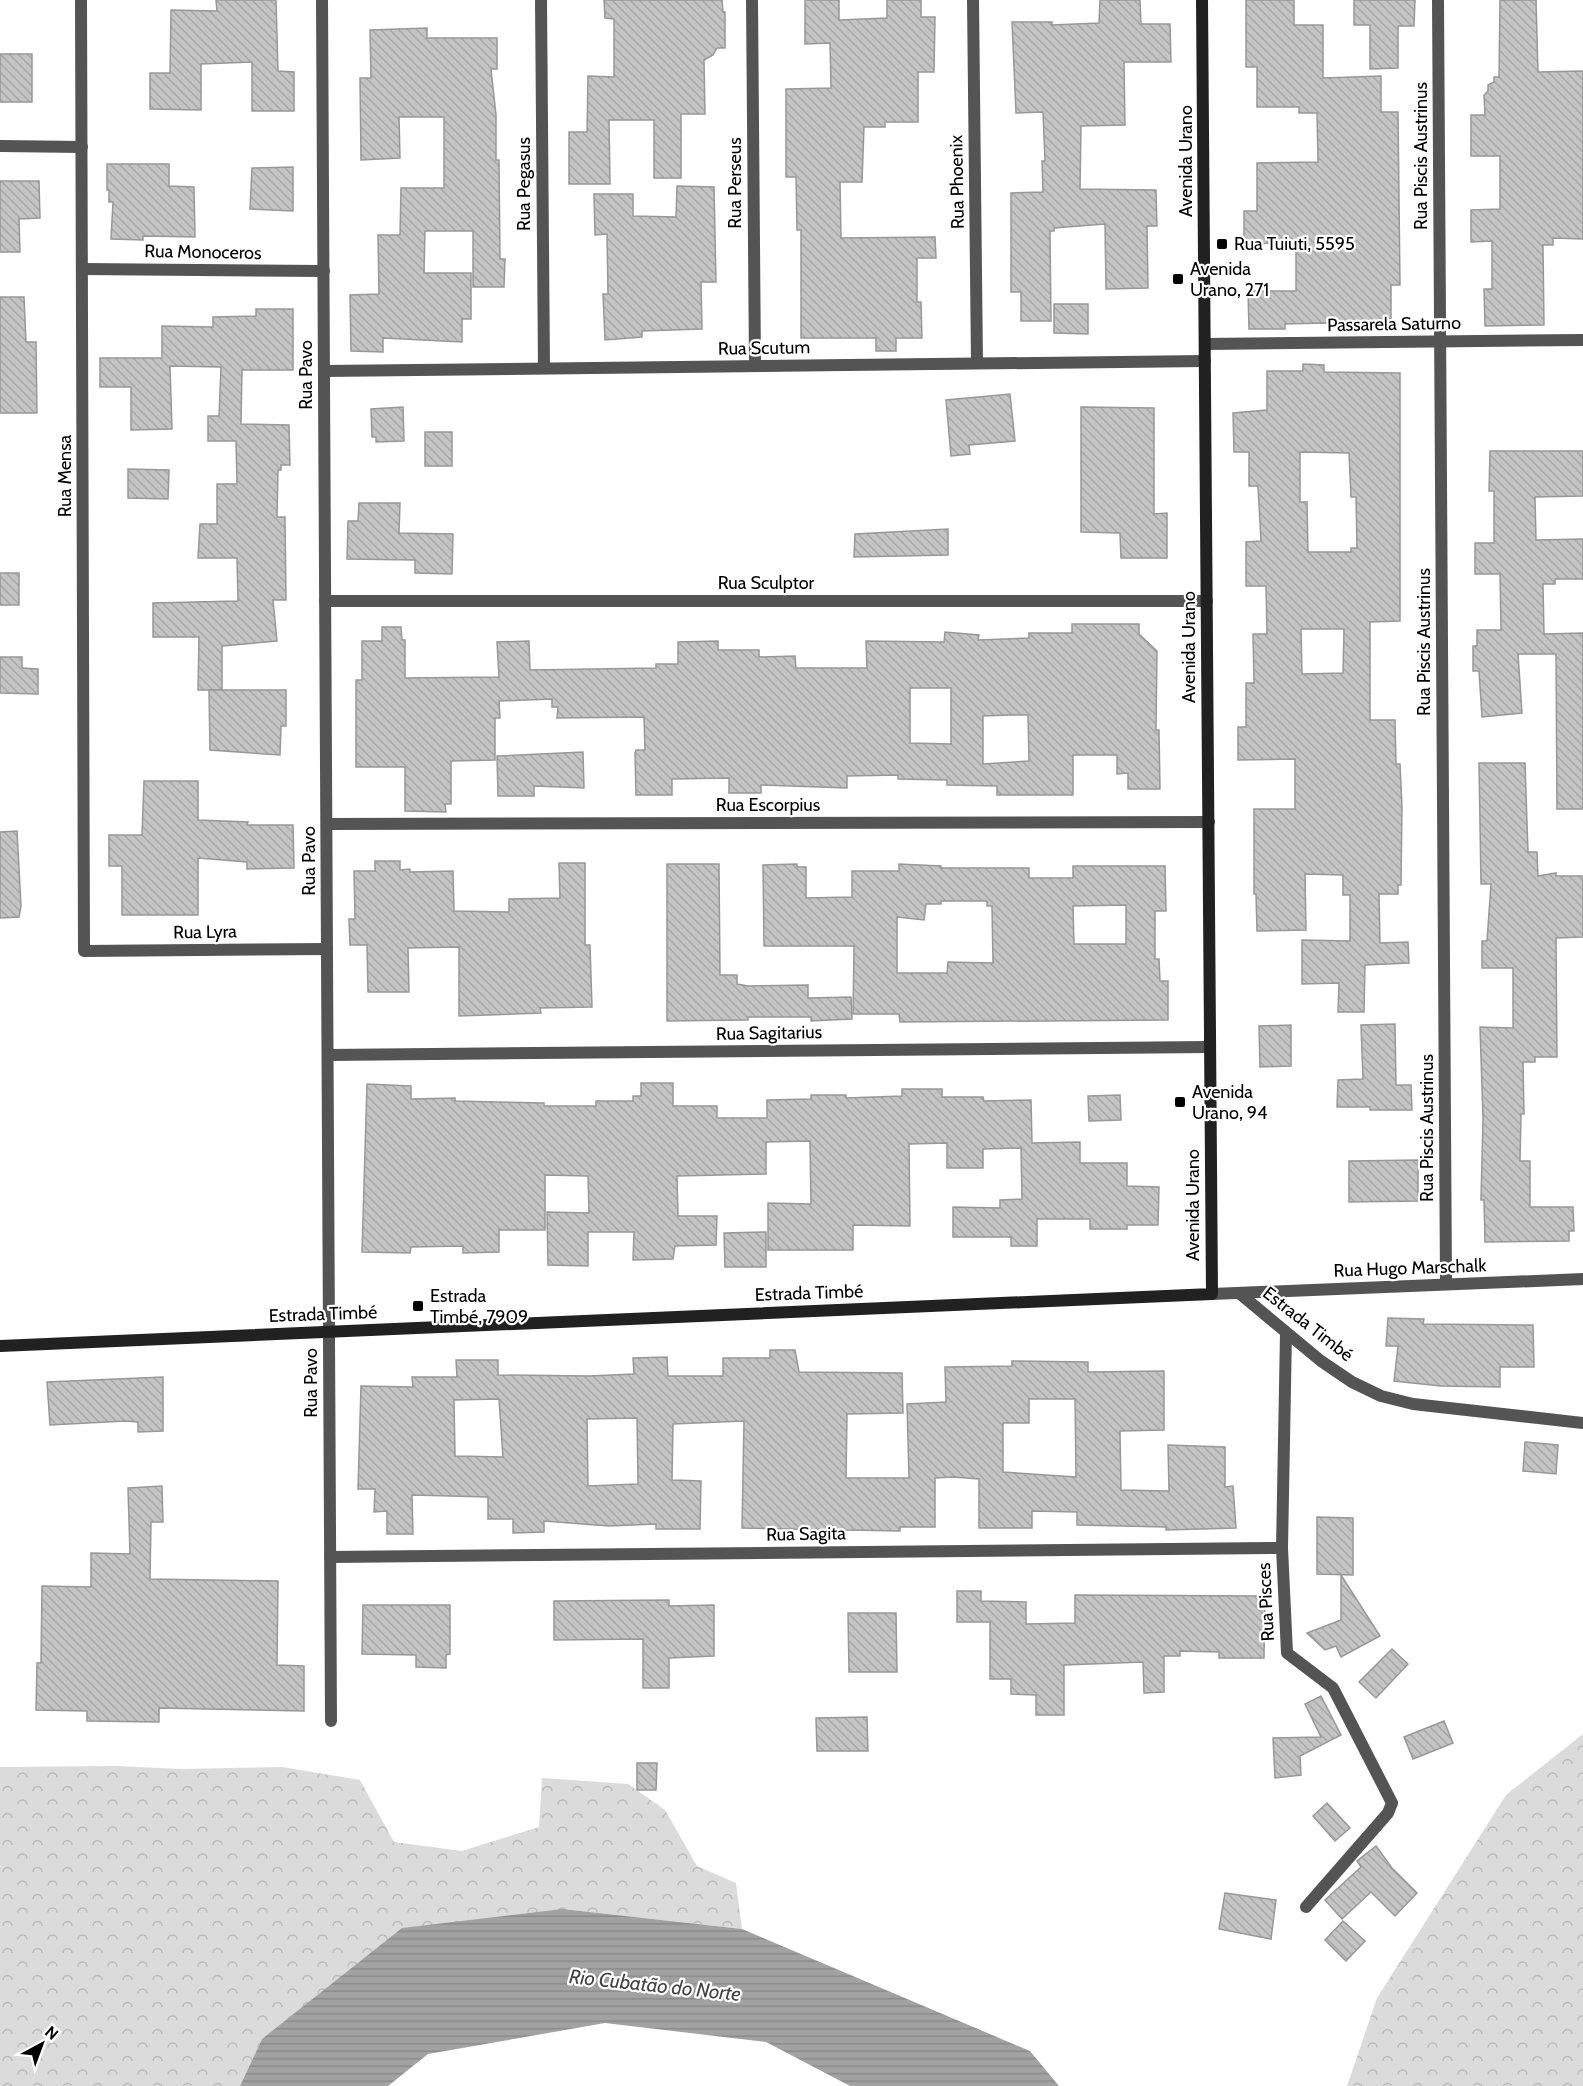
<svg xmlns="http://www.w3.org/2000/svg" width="1583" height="2086" viewBox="0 0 1583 2086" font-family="Cabin,sans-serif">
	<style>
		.forest { fill: url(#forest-crowns) }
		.water { fill: url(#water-rules) }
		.building { fill: url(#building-back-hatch); stroke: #989898; stroke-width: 1.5; fill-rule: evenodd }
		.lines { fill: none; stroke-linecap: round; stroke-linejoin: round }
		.street { stroke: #545454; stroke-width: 12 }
		.secondary { stroke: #212121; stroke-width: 12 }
		.poi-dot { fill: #000; stroke: #fff; stroke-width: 2 }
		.labels { text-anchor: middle; stroke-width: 4.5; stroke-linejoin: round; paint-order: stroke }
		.street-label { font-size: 18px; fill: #000; stroke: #fff }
		.poi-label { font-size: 18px; fill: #000; stroke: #fff; text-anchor: start }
		.water-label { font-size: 20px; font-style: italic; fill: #434343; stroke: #fff }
	</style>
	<defs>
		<pattern id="forest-crowns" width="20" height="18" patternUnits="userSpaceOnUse" patternTransform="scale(1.5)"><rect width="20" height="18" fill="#dbdbdb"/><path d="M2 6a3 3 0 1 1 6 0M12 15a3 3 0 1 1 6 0" fill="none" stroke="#bababa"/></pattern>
		<pattern id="water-rules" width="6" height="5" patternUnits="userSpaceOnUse" patternTransform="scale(1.5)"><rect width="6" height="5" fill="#a2a2a2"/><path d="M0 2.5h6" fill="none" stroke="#8a8a8a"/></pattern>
		<pattern id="building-back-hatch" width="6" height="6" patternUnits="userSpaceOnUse" patternTransform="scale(1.5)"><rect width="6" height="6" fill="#c4c4c4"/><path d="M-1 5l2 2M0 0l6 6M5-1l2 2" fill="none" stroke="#a7a7a7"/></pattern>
	</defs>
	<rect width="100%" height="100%" fill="#fff"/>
	<g class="forest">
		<polygon points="1583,1734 1583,2086 1347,2086 1377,1998 1506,1795"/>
		<polygon points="116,1766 181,1769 282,1767 360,1780 394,1842 462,1851 539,1827 542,1778 628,1784 665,1810 697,1866 736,1883 742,1929 563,1909 262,2039 240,2086 0,2086 0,1767"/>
	</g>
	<polygon class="water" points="563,1909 742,1929 1030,2051 1059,2086 850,2086 766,2042 605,2023 428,2054 388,2086 240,2086 262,2039 402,1928"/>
	<g class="building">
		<polygon points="216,0 276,0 278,71 294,72 294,111 252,111 252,62 201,64 201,110 150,109 150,73 170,73 171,10 217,11"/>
		<polygon points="604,0 722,0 723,12 725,12 725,48 717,48 713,55 704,60 705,114 681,114 681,178 654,178 654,120 609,120 610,184 569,184 569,132 587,132 588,76 614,77 614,19 605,18"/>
		<polygon points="805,0 839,0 839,20 887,18 887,0 921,0 921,17 935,17 934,72 918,72 918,122 885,122 885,127 864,127 862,182 840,182 841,238 935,237 936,258 917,258 917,302 921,302 922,338 896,338 896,351 876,351 876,338 801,338 801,230 797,230 796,177 786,177 786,89 831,88 830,43 805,44"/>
		<polygon points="1100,0 1140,0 1141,24 1170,24 1171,62 1124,62 1125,125 1081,126 1080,189 1156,190 1157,226 1147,226 1148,288 1106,289 1105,224 1054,228 1054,231 1050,231 1051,321 1021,321 1021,292 1011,292 1011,193 1043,192 1042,161 1045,161 1043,112 1016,113 1012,22 1052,22 1052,25 1099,23"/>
		<polygon points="1246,0 1294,0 1294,25 1323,25 1323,78 1381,76 1381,112 1398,112 1400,285 1391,285 1391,325 1325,323 1285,324 1285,329 1249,329 1248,291 1296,291 1296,246 1288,246 1288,243 1244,244 1244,211 1257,211 1257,163 1318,162 1317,113 1299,113 1299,107 1257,107 1257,67 1246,67"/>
		<polygon points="1354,0 1415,0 1414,26 1398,26 1398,68 1370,69 1370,25 1354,25"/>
		<polygon points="1500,0 1536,0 1538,72 1583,71 1583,239 1553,238 1553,245 1543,245 1544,325 1485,326 1484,289 1492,289 1492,241 1471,242 1471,210 1500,209 1500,156 1471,156 1471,115 1485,115 1484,95 1488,91 1488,85 1494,82 1494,77 1499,77"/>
		<polygon points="427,28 427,38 497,38 497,69 491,69 496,115 496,160 499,160 500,259 505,259 504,287 473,287 473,231 425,231 424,273 471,273 471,319 462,319 462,342 383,338 383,352 351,351 350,295 379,294 378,235 400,235 401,188 444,188 444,117 399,117 400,158 361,160 360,78 371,78 370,30"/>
		<rect x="0" y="54" width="32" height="48"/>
		<polygon points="107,164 169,164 169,186 194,187 195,237 143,236 143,240 111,239 113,202 109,202 109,190 107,190"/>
		<polygon points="293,167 293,211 250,209 252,168"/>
		<polygon points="0,181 39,181 40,218 19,219 20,252 0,252"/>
		<polygon points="677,186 714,187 716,282 701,282 702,329 642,331 642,337 605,340 603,294 608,294 607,234 595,235 594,194 633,194 633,216 676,217"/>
		<polygon points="0,297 24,297 26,342 36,342 37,413 0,413"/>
		<polygon points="1054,304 1088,304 1088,334 1054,333"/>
		<polygon points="256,309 293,309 293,370 242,370 241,424 289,425 290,465 281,465 281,470 278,470 277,517 285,517 286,600 273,600 277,641 222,646 222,690 198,690 199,637 153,637 153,603 238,601 237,558 198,558 200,524 217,524 217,484 237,484 236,441 208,441 208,416 219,416 221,367 170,366 172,429 131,430 131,387 100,387 100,358 162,358 162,326 213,327 213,317 256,316"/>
		<path d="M1303,364L1324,365V372L1400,373V621L1370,622V720H1395L1396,764H1400L1402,807L1401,885H1398V894H1379L1380,943L1408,942L1409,963L1365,965L1364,1012H1338L1339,983L1302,984V940L1350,941V895H1343V875L1305,874L1306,930L1257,931L1256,894H1254V809H1295V759L1238,760V727H1246V683H1254L1253,634H1267L1266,586H1246V542L1261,541L1258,486H1249V452H1234L1233,413L1267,410V371H1303ZM1300,452L1349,453L1351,497H1356L1357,548H1351V552H1308L1307,502H1300ZM1301,629H1344L1343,673L1302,674Z"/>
		<polygon points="1010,394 1015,441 969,445 970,454 951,456 946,400"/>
		<polygon points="403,407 404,441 376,442 376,437 372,437 371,409"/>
		<polygon points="1081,407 1154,408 1154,514 1167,513 1167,558 1121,558 1120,533 1081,532"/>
		<rect x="425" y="432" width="27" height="34"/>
		<polygon points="1490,451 1583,451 1583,496 1535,497 1536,540 1583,539 1583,579 1555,579 1555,584 1543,584 1544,634 1583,633 1583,809 1557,809 1556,654 1518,654 1522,713 1482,717 1479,671 1473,671 1473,646 1477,646 1477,630 1501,630 1500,574 1475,574 1475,543 1494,543 1494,491 1489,491"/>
		<polygon points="128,469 169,470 168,499 128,498"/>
		<polygon points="359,503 400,503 399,533 453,534 452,574 415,573 415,560 347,559 348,521 358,521"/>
		<polygon points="948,529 948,555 854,557 855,534"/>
		<rect x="0" y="573" width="19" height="32"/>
		<path d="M1072,624H1139V634L1157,651L1156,730H1159L1160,789H1128V773L1117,774V755H1073V795H997V786L947,785V780L898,779V775L847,776V788L761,785V793H729V778L672,779V795H636L635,753L636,750H645L644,717L557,718L558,707H552V699L499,701L500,718H495V760L451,761V804H445L446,812L405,811V767H356V680H362V641H382V627H401L402,640H405V678L499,677L497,642L529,641L530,670L656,668V664H678V642L718,641V650H759V657L795,656L796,668H867L866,641L944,642L945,632L979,635L978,640L1029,638V633H1072ZM910,688H951V744L910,743ZM1010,715H1028L1029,761L983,764V716Z"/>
		<polygon points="0,657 22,657 22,668 38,669 38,694 0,693"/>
		<polygon points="209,690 286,690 286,726 281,726 280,755 210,750"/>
		<polygon points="583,752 584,788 534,786 534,796 498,796 497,756"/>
		<polygon points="1479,763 1525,763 1528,852 1537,852 1538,876 1556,873 1556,876 1583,876 1583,937 1556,938 1557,1057 1535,1057 1535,1062 1523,1062 1524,1114 1521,1114 1520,1161 1530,1161 1530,1207 1573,1207 1574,1231 1569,1231 1569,1241 1485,1242 1484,1200 1481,1200 1483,1118 1480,1027 1513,1028 1513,968 1482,968 1482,941 1487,941 1491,884 1481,884"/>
		<polygon points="144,781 198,781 198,820 248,822 247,825 293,825 294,868 247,869 247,862 198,858 198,915 122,915 122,866 109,866 109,835 142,835"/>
		<polygon points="17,831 21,906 19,917 0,918 0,832"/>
		<polygon points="375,861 400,861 400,870 410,869 410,872 453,871 454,911 509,912 509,899 560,898 559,863 585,863 585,945 590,945 592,1007 540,1008 541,1013 459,1016 459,947 408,948 409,992 368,992 367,945 350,945 349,919 355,919 354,871 375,871"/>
		<polygon points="667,864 719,864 720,975 737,975 737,984 748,986 808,985 808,998 851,997 852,1019 811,1021 811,1017 748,1017 748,1020 667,1021"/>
		<path d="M797,864V867H806V898L852,897V871H899V864L941,866V868H1029V878H1073V866H1165L1166,911H1155V959H1159L1160,981H1168V1020L900,1022L899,1014H853L854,946H764L763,865ZM941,901H987V906H992L993,963L948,962L947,973H897V917L924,920L926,904H941ZM1126,905V944H1074L1073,906Z"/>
		<polygon points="1395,1024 1396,1085 1411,1085 1412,1110 1370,1110 1370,1107 1337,1107 1338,1080 1363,1079 1361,1025"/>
		<polygon points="1291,1025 1291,1066 1260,1067 1259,1026"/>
		<polygon points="641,1083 673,1083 673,1106 717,1106 717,1118 767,1118 767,1100 811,1099 811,1095 846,1095 846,1098 902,1096 902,1089 942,1089 942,1097 983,1097 984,1101 1031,1100 1032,1143 1080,1142 1080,1163 1127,1163 1127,1186 1159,1187 1158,1225 1127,1225 1127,1229 1090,1229 1090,1219 1037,1219 1037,1246 1011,1246 1011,1237 953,1237 953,1207 1000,1208 1000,1200 1022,1199 1021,1148 983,1149 983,1168 947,1168 947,1143 909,1144 910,1226 853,1225 853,1250 768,1250 768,1203 811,1204 810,1141 766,1142 766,1174 677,1176 678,1216 717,1216 716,1245 675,1246 673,1259 633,1260 634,1232 588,1232 588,1266 548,1265 547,1212 589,1213 588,1176 545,1175 545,1230 499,1230 499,1252 463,1253 463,1246 411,1247 410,1253 362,1252 367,1084 411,1086 411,1099 455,1098 455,1101 544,1103 544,1106 596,1106 596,1101 633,1101 633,1096 641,1096"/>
		<polygon points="1120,1095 1121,1120 1089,1121 1088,1096"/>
		<polygon points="1418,1160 1418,1201 1349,1202 1349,1161"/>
		<polygon points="766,1232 766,1267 725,1267 724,1233"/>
		<polygon points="1388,1318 1424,1319 1423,1324 1533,1325 1534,1367 1500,1367 1500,1387 1441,1386 1394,1381 1398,1346 1386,1346"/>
		<path d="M770,1350H795L799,1372L902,1373L903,1413L847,1414L846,1478H909L907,1404L946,1402L945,1367L1012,1366V1361L1088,1362V1372L1164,1371V1430L1120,1431L1121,1490L1169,1491L1168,1445L1225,1447V1487L1233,1486L1236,1528L1166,1530V1527L1077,1525V1512L1032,1511V1528H979V1479L953,1477L935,1478V1527H900V1531L742,1528L744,1421L673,1424L672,1480L701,1481L700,1529H656V1524L609,1526L544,1521V1532L513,1533V1519H488V1497L412,1495L413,1534H387V1511L374,1512L375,1489H358L361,1386L413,1387L412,1377H457L456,1360H498V1375L589,1376L634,1374L633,1358L667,1357L668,1376H723V1358H770ZM499,1399L503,1457L455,1456L454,1400ZM1029,1399H1075L1076,1477L1003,1472V1423H1029ZM637,1418L638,1484L588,1486L587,1419Z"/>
		<polygon points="163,1377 163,1431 138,1432 138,1422 126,1421 50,1425 47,1382"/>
		<polygon points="1525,1442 1558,1445 1556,1474 1523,1471"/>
		<polygon points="162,1486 163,1522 151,1522 150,1579 278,1581 277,1665 304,1666 304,1711 159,1708 159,1722 87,1721 87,1711 36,1710 37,1663 41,1663 42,1586 91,1587 91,1553 130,1554 128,1488"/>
		<polygon points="1317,1517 1353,1518 1353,1575 1317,1574"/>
		<polygon points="1341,1575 1380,1636 1341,1657 1336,1646 1325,1650 1307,1633 1341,1620"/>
		<polygon points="957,1591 981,1591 981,1601 1026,1602 1026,1624 1075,1623 1075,1595 1265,1596 1264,1658 1219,1658 1219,1652 1180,1651 1180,1656 1164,1656 1164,1692 1144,1693 1143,1662 1064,1665 1064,1715 1036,1715 1036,1695 1011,1694 1011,1679 990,1679 990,1622 957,1622"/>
		<polygon points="669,1600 669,1606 714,1605 714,1656 669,1658 669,1688 643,1688 643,1639 554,1640 554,1601"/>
		<polygon points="363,1605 450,1605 450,1654 446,1655 446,1668 416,1667 416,1655 362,1654"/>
		<polygon points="848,1613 896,1613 897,1672 849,1672"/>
		<polygon points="1392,1649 1408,1664 1376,1698 1359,1682"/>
		<polygon points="1321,1696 1341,1735 1300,1756 1301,1775 1275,1778 1273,1738 1321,1737 1305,1704"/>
		<polygon points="867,1717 868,1751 817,1751 816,1718"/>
		<polygon points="1444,1721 1453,1743 1413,1759 1404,1737"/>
		<polygon points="637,1763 657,1763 656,1790 637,1790"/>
		<polygon points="1327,1803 1350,1828 1335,1841 1313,1816"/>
		<polygon points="1376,1846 1392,1868 1417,1893 1395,1916 1371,1892 1342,1919 1325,1900 1361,1867 1357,1861"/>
		<polygon points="1225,1893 1276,1900 1271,1939 1219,1929"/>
		<polygon points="1343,1921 1365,1941 1346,1961 1325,1940"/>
	</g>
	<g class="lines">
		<g class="street">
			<polyline points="81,0 84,951 327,949"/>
			<polyline points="322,0 331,1721"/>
			<polyline points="541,0 544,368"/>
			<polyline points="752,0 755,366"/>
			<polyline points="973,0 977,363"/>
			<polyline points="1438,0 1446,1284"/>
			<polyline points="0,146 82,147"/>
			<polyline points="82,269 324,271"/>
			<polyline points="1205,344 1583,340"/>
			<polyline points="324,371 1205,361"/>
			<polyline points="325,601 1207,601"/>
			<polyline points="327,824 1209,822"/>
			<polyline points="328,1055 1210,1047"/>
			<polyline points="1239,1293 1321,1361 1352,1382 1381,1396 1413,1404 1583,1423"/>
			<polyline points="1212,1294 1583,1279"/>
			<polyline points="1286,1333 1282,1548 1287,1653 1333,1688 1392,1803 1388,1813 1306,1907"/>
			<polyline points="330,1557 1282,1548"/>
		</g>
		<polyline class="secondary" points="0,1346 1212,1294 1202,0"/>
	</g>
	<g class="poi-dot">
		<rect x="1216" y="238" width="12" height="12" rx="3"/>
		<rect x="1172" y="273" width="12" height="12" rx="3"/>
		<rect x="1174" y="1096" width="12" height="12" rx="3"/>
		<rect x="412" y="1300" width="12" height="12" rx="3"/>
	</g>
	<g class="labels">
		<g class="street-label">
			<text transform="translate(1421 156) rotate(-90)" y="6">Rua Piscis Austrinus</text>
			<text transform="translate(1186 161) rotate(-90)" y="6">Avenida Urano</text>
			<text transform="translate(957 182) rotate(-91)" y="6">Rua Phoenix</text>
			<text transform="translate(735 183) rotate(-90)" y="6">Rua Perseus</text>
			<text transform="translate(524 184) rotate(-90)" y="6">Rua Pegasus</text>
			<text transform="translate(203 252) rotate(1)" y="6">Rua Monoceros</text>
			<text transform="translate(1394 324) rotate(-1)" y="6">Passarela Saturno</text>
			<text transform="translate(764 348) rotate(-1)" y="6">Rua Scutum</text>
			<text transform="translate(306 375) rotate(-90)" y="6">Rua Pavo</text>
			<text transform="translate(65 476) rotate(-90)" y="6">Rua Mensa</text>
			<text x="766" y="589">Rua Sculptor</text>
			<text transform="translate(1424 642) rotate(-90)" y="6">Rua Piscis Austrinus</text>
			<text transform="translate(1189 647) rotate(-90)" y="6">Avenida Urano</text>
			<text x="768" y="811">Rua Escorpius</text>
			<text transform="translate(309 861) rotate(-90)" y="6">Rua Pavo</text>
			<text transform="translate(205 932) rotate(-1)" y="6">Rua Lyra</text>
			<text transform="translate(769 1033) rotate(-1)" y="6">Rua Sagitarius</text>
			<text transform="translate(1427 1128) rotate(-90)" y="6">Rua Piscis Austrinus</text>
			<text transform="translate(1193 1205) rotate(-90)" y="6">Avenida Urano</text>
			<text transform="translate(1410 1268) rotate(-2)" y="6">Rua Hugo Marschalk</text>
			<text transform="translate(809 1293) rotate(-2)" y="6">Estrada Timbé</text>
			<text transform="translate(323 1314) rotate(-2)" y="6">Estrada Timbé</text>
			<text transform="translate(1308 1324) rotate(38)" y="6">Estrada Timbé</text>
			<text transform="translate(311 1383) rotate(-90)" y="6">Rua Pavo</text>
			<text transform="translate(806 1534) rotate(-1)" y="6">Rua Sagita</text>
			<text transform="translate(1266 1602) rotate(-93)" y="6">Rua Pisces</text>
		</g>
		<g class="poi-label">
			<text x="1234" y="250">Rua Tuiuti, 5595</text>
			<text x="1190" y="275">Avenida<tspan x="1190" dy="21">Urano, 271</tspan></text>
			<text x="1192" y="1098">Avenida<tspan x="1192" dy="21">Urano, 94</tspan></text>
			<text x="430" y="1302">Estrada<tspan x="430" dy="21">Timbé, 7909</tspan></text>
		</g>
		<g class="water-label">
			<text transform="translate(655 1985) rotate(6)" y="7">Rio Cubatão do Norte</text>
		</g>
	</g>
	<g transform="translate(42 2044) rotate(41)" stroke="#ffffff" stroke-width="4.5" paint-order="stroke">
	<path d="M0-4.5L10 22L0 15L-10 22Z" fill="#000000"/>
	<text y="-9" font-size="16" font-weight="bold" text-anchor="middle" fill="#000000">N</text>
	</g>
</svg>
